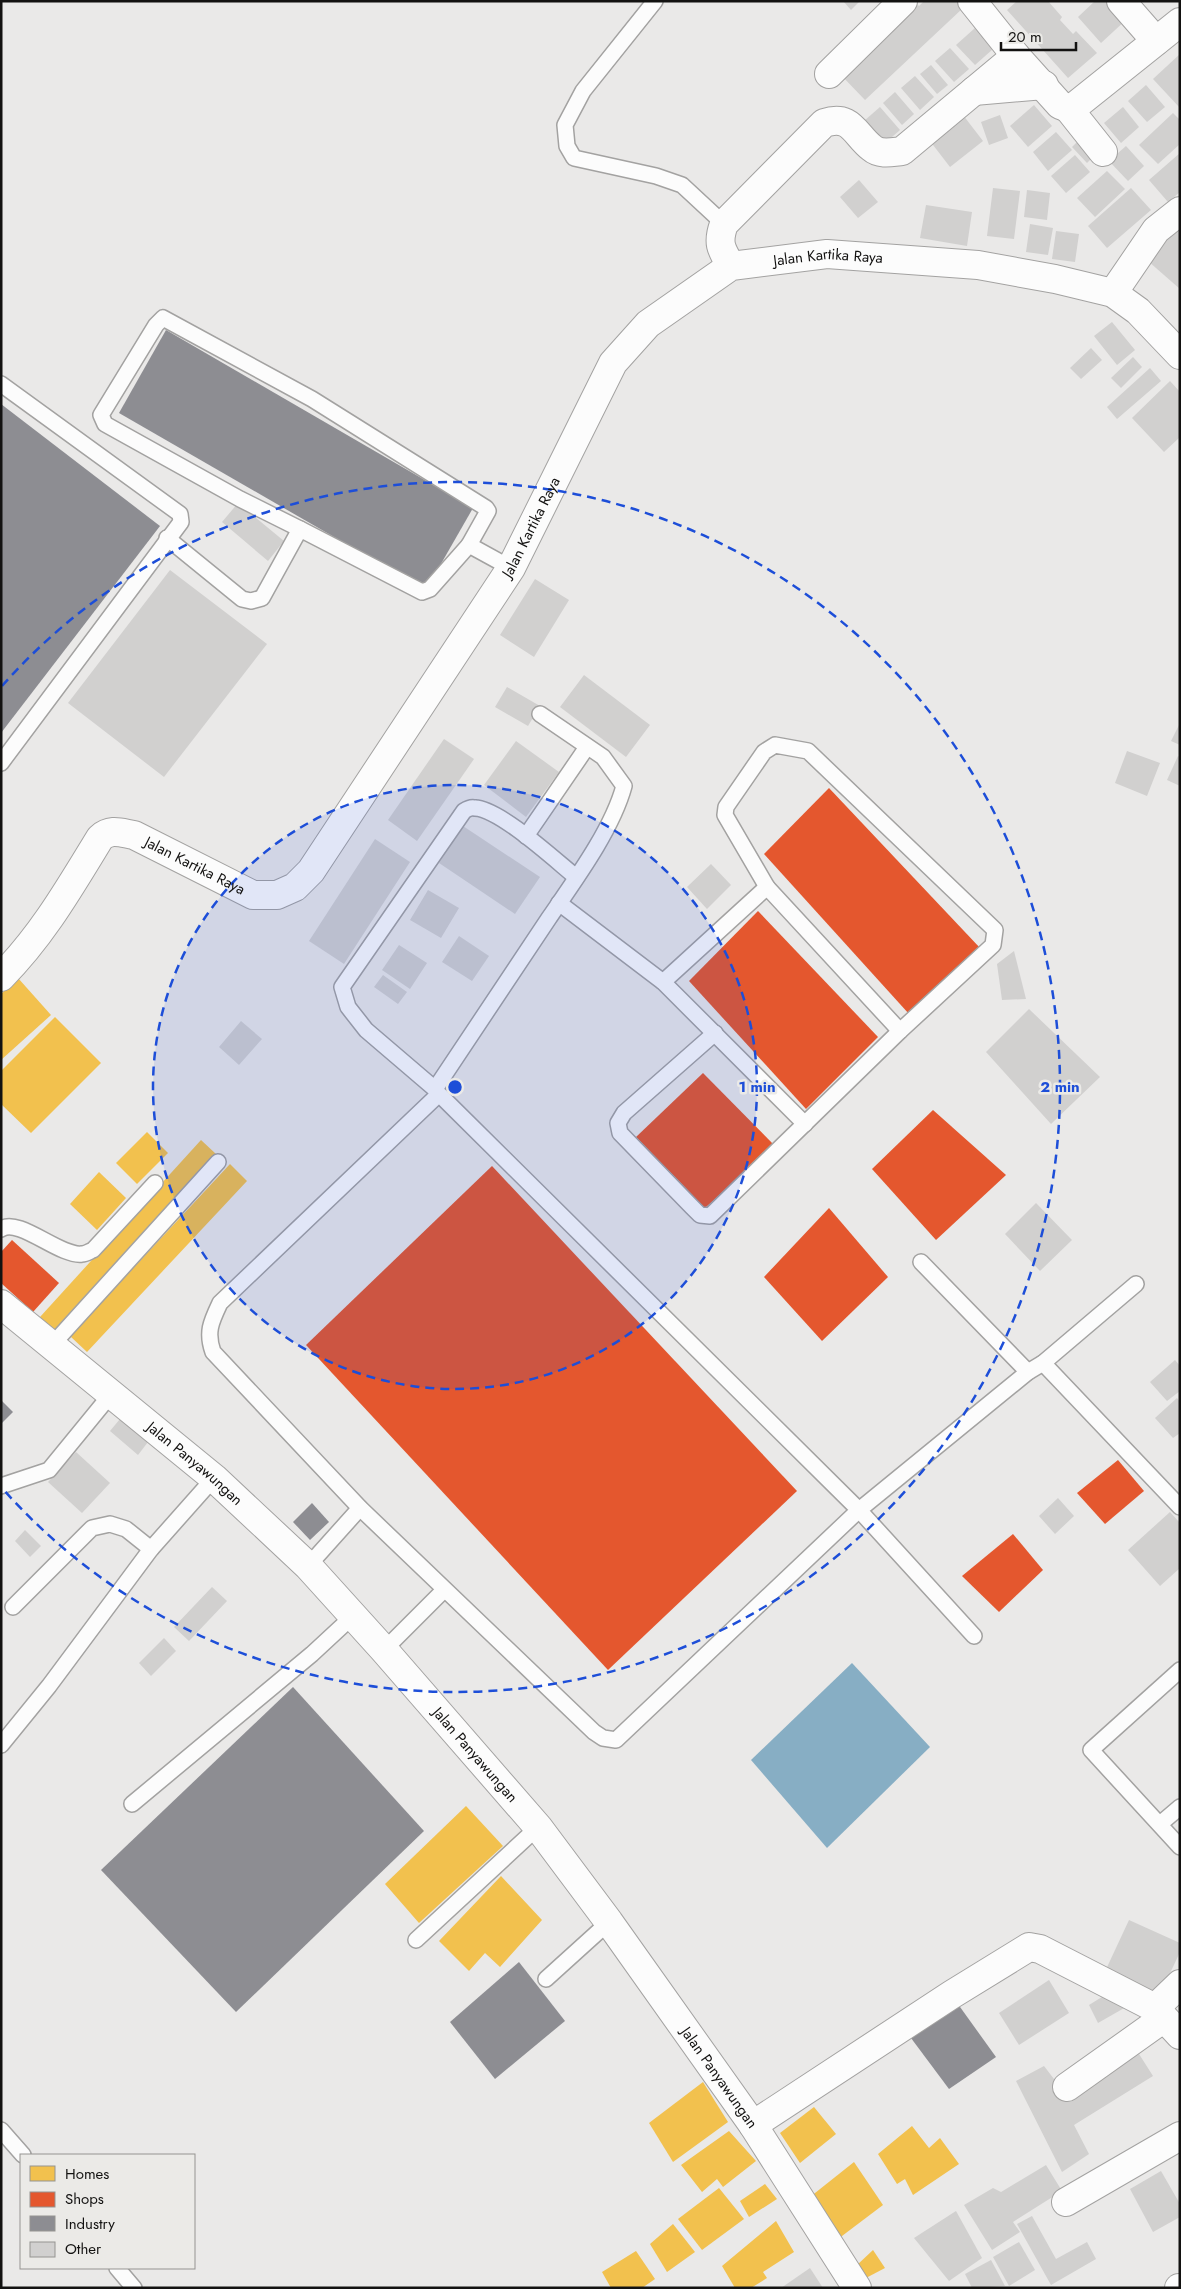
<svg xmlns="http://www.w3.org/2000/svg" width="1181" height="2289" viewBox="0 0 1181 2289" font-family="Jost,sans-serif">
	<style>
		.water { fill: #87aec4 }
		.homes { fill: #f2c14e }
		.shops { fill: #e4572e }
		.industry { fill: #8d8d92 }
		.building { fill: #d1d0cf }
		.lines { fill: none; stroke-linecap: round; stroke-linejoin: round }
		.lane-casing { stroke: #a3a2a1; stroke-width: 18 }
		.street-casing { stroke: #a3a2a1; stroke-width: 30 }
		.lane { stroke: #fcfcfc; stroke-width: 15 }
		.street { stroke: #fcfcfc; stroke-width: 28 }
		.ring { fill: none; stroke: #1d4ed8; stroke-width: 2.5; stroke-dasharray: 9 6 }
		.labels { text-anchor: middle; stroke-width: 5; stroke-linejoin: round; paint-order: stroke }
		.street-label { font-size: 15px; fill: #131211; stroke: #ebeae7 }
		.centre { fill: #1d4ed8; stroke: #ebeae7; stroke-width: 2.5 }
		.ring-label { font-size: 15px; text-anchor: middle; font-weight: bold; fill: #1d4ed8; stroke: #ebeae7; stroke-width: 5; stroke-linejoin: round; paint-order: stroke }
	</style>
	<rect width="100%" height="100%" fill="#eae9e8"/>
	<polygon class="water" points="852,1663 930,1747 827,1848 751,1760"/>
	<g class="homes">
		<polygon points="18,978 51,1015 1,1060 1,994"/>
		<polygon points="55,1017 101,1063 31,1133 1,1104 1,1071"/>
		<polygon points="147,1132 168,1153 137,1184 116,1163"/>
		<polygon points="201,1140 216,1154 55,1331 40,1317"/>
		<polygon points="230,1164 247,1181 87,1352 70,1336"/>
		<polygon points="99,1172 126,1198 97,1230 70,1204"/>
		<polygon points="466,1806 503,1846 419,1923 385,1884"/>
		<polygon points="501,1876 542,1920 500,1967 485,1953 469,1971 439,1941"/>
		<polygon points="703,2082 728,2122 673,2162 649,2123"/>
		<polygon points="814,2107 836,2134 800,2163 780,2133"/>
		<polygon points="912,2126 929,2148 940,2138 959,2164 913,2195 905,2179 897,2184 878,2154"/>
		<polygon points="729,2131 756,2161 723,2187 717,2179 702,2192 681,2165"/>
		<polygon points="854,2162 883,2205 838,2239 810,2197"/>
		<polygon points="765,2184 777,2199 749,2217 740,2201"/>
		<polygon points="719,2188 744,2219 702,2250 678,2219"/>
		<polygon points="776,2221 794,2252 763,2272 767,2278 751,2288 735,2288 722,2266"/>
		<polygon points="673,2224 695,2252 667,2272 650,2244"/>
		<polygon points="873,2250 885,2268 864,2279 856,2266"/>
		<polygon points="636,2251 655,2279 642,2288 611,2288 602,2272"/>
	</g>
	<g class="shops">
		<polygon points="829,788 981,949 909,1014 764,854"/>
		<polygon points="758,911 878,1037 806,1109 689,981"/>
		<polygon points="703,1073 775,1146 705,1208 636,1137"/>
		<polygon points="933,1110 1006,1175 936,1240 872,1169"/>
		<polygon points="492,1166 797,1491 608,1670 306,1345"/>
		<polygon points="829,1208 888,1277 822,1341 764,1277"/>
		<polygon points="12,1240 59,1283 33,1312 1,1283 1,1252"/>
		<polygon points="1118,1460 1144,1491 1105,1524 1077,1493"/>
		<polygon points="1013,1534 1043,1570 999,1612 962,1576"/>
	</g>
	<g class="industry">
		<polygon points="166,330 473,508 426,590 119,413"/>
		<polygon points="1,404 160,526 1,733"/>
		<polygon points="1,1400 13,1412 1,1424"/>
		<polygon points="312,1503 329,1522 310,1540 293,1522"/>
		<polygon points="293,1687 424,1831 236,2012 101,1870"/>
		<polygon points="519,1962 565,2021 495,2079 450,2022"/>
		<polygon points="955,2000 996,2057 949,2089 908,2034"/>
	</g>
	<g class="building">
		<polygon points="843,1 860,1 851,10"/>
		<polygon points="924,1 957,1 963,8 865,100 840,74 916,3 919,6"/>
		<polygon points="1017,1 1048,1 1062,17 1060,20 1073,34 1076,31 1097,53 1068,78 1007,10"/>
		<polygon points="1095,1 1111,1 1127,19 1101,43 1078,17"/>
		<polygon points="975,28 993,49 975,65 956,45"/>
		<polygon points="950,48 969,69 954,82 935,61"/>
		<polygon points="1180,54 1180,108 1153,79"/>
		<polygon points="931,65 948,85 937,94 920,74"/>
		<polygon points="915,76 934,97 920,110 901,88"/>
		<polygon points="1146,85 1165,107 1147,122 1128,101"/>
		<polygon points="895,92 914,114 902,125 883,103"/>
		<polygon points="1034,105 1052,126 1028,147 1010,126"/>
		<polygon points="880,107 900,130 884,144 864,121"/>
		<polygon points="1123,107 1139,127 1121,143 1104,123"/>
		<polygon points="1173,113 1180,120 1180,144 1158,164 1139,145"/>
		<polygon points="963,115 983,141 950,167 930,141"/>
		<polygon points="1000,115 1008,138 989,145 981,122"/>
		<polygon points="1056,132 1072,150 1048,171 1033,152"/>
		<polygon points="1084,135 1099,151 1087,163 1072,147"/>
		<polygon points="1126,146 1144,166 1128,181 1109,161"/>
		<polygon points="1180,153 1180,192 1168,202 1149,180"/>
		<polygon points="1075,155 1090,172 1066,193 1051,176"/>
		<polygon points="1107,171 1125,189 1095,217 1077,198"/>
		<polygon points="859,180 878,202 858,218 840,197"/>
		<polygon points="993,188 1020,191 1014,239 987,236"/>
		<polygon points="1131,188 1151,210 1107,248 1088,226"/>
		<polygon points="1027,190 1050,193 1047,220 1024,217"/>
		<polygon points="926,205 972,212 967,246 920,238"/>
		<polygon points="1180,221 1180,289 1148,261"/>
		<polygon points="1030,224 1053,228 1048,255 1026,252"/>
		<polygon points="1056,231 1079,234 1075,262 1052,259"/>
		<polygon points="1112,322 1135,350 1117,365 1094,336"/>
		<polygon points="1091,348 1102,360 1081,379 1070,368"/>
		<polygon points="1133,357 1142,367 1121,388 1111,378"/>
		<polygon points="1150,368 1161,381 1117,419 1107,407"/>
		<polygon points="1170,381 1180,392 1180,437 1164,452 1132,418"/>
		<polygon points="238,503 284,541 268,561 222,522"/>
		<polygon points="170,570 267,644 164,777 68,703"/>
		<polygon points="535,579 569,600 534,657 500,635"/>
		<polygon points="584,675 650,725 626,757 560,707"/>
		<polygon points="507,687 540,706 528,726 495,707"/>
		<polygon points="1180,723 1180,745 1171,741"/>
		<polygon points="444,739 474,759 417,841 388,820"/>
		<polygon points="516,741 559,772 526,817 484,785"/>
		<polygon points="1127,751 1160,763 1147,796 1115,783"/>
		<polygon points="1178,756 1180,757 1180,786 1167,780"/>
		<polygon points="463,826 540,877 515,914 439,863"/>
		<polygon points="375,839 410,862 344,964 309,941"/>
		<polygon points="711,864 731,885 707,909 687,887"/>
		<polygon points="428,890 459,908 441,938 410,920"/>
		<polygon points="459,936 489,956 472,981 442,962"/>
		<polygon points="399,945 427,963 410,989 382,970"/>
		<polygon points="1014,951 1026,999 1002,1000 997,964"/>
		<polygon points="383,975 407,992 398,1004 374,987"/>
		<polygon points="1029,1009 1100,1077 1051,1124 986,1052"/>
		<polygon points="241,1021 262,1039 239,1065 219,1047"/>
		<polygon points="1036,1203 1072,1240 1040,1271 1005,1234"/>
		<polygon points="1175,1360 1180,1366 1180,1391 1167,1401 1150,1382"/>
		<polygon points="1177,1398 1180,1402 1180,1433 1173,1438 1155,1418"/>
		<polygon points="120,1419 148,1442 138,1455 110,1431"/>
		<polygon points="76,1452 110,1483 82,1513 48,1482"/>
		<polygon points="1058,1498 1074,1516 1055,1534 1039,1516"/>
		<polygon points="1170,1512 1180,1523 1180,1568 1160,1586 1128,1550"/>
		<polygon points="25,1530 41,1546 30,1557 15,1541"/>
		<polygon points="212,1587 227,1601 189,1641 174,1627"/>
		<polygon points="164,1638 176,1651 151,1676 139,1663"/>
		<polygon points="1129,1920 1180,1943 1180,1952 1156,2003 1102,1978"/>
		<polygon points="1049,1980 1069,2013 1019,2045 999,2013"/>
		<polygon points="1110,1992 1126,2007 1098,2023 1089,2005"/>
		<polygon points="1139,2054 1153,2076 1074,2125 1089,2154 1062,2172 1016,2081 1044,2066 1067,2096"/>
		<polygon points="1046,2165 1062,2191 1013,2222 1020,2232 992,2250 964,2205 993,2188 1001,2192"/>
		<polygon points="1161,2171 1180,2204 1180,2217 1153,2232 1130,2189"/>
		<polygon points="956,2211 982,2258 949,2281 914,2238"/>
		<polygon points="1032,2216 1056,2259 1087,2242 1096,2259 1051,2285 1017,2224"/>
		<polygon points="1019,2242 1035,2270 1009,2286 993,2257"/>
		<polygon points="991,2260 1005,2286 972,2288 965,2274"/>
		<polygon points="810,2268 823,2288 781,2288"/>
	</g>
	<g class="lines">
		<g class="lane-casing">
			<g id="lane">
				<polyline points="655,1 583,91 565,125 567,146 574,158 656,176 682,185 724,224"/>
				<polyline points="1,384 180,514 181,522 1,763"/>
				<polyline points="300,529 240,499 105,424 101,415 156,325 163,318 312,399 486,508 488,511 469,545"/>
				<polyline points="167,538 242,599 251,601 262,598 300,529 422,592 430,589 469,545 511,568"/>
				<polyline points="526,836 587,747"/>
				<polyline points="559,903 663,982 805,1124"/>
				<polyline points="663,982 767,887 900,1031"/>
				<polyline points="715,1033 624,1113 618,1123 620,1133 692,1207 700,1215 710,1216 900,1031 993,945 995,930 808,751 775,745 764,752 726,807 725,815 767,887"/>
				<path d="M435,1089L366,1030L348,1007L342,987L464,811C467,809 471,807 475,808C500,809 555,860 576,877"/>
				<path d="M439,1094L220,1303C211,1322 206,1332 213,1352L360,1508L594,1732L603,1738L616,1740L859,1510L439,1094L435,1089C473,1032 511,975 549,918C575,880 612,830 624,786L603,757L540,714"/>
				<path d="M1,1229C19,1217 60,1257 82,1254C86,1254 90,1251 93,1250L155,1183"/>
				<polyline points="921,1262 1028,1372"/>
				<polyline points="52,1345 218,1162"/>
				<polyline points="1043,1363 1180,1507"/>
				<polyline points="1,1486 49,1470 112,1393"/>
				<polyline points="308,1566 360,1508"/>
				<polyline points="13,1607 92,1528 110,1524 126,1529 151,1549"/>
				<polyline points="974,1636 859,1510 1028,1372 1043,1363 1136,1284"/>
				<polyline points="384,1650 444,1590"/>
				<polyline points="1180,1670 1091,1750 1180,1847"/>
				<polyline points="1,1745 49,1686 151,1549 214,1478"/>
				<polyline points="132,1804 312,1654 353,1616"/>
				<polyline points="1160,1824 1180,1807"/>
				<polyline points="416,1940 538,1827"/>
				<polyline points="546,1979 609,1922"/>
				<polyline points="1,2130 23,2155"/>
				<polyline points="117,2268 134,2288"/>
			</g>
		</g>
		<g class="street-casing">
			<g id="street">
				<polyline points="972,1 1016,56"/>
				<polyline points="1121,1 1156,41"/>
				<polyline points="829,74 903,1"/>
				<polyline points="974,91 1044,85"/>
				<polyline points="1068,108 1103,152"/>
				<path d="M731,266C721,249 717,243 724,224L824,123C852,114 854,134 872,148C880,155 892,152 902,151L1016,56L1060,105L1068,108L1075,106L1180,22"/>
				<polyline points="1113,293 1156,230 1180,211"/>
				<path id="s1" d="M1,977C42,936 70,887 100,838C111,828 121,833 134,835L253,895H277L295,887L311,871L511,568L613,363L648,324L731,266L827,254L978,265L1055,279L1113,293L1138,311L1180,355"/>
				<path id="s2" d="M1,1304L214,1478L308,1566L384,1650L538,1827L609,1922L753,2125L857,2288"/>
				<polyline points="1155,2008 1180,1984"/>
				<polyline points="1067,2087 1164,2018"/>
				<polyline points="753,2125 951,1995 1029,1947 1040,1949 1155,2008 1180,2035"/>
				<polyline points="1066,2202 1180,2136"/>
				<polyline points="1179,2288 1180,2288"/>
			</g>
		</g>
		<use href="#lane" class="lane"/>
		<use href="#street" class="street"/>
	</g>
	<circle cx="455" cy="1087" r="302" fill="#1d4ed8" fill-opacity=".12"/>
	<g class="ring">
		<circle cx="455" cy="1087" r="302"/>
		<path d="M2 686A605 605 0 1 1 2 1488"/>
	</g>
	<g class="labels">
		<g class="street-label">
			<text dy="5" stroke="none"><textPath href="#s1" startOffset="1250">Jalan Kartika Raya</textPath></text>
			<text dy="5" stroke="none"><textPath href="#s1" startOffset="815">Jalan Kartika Raya</textPath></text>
			<text dy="5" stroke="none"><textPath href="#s1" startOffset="275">Jalan Kartika Raya</textPath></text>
			<text dy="5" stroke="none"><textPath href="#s2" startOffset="251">Jalan Panyawungan</textPath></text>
			<text dy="5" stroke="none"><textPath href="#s2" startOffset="656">Jalan Panyawungan</textPath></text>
			<text dy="5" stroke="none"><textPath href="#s2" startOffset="1061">Jalan Panyawungan</textPath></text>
		</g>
	</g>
	<circle cx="455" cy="1087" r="8" class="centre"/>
	<g class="ring-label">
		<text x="757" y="1092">1 min</text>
		<text x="1060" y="1092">2 min</text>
	</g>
	<rect width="1181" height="2289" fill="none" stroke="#131211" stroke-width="5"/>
	<rect x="20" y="2154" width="175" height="115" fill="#ebeae7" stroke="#959491"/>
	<rect x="30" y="2166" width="25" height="15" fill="#f2c14e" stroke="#959491"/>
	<text x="65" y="2179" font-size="15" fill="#131211">Homes</text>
	<rect x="30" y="2192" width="25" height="15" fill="#e4572e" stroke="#959491"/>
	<text x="65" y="2204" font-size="15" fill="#131211">Shops</text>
	<rect x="30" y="2216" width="25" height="15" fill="#8d8d92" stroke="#959491"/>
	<text x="65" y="2229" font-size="15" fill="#131211">Industry</text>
	<rect x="30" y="2242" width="25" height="15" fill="#d1d0cf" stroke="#959491"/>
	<text x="65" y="2254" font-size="15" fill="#131211">Other</text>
	<path d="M1001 42v8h75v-8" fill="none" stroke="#131211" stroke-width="2.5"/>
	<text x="1008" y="42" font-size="15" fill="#131211" stroke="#ebeae7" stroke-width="4" paint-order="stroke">20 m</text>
</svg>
